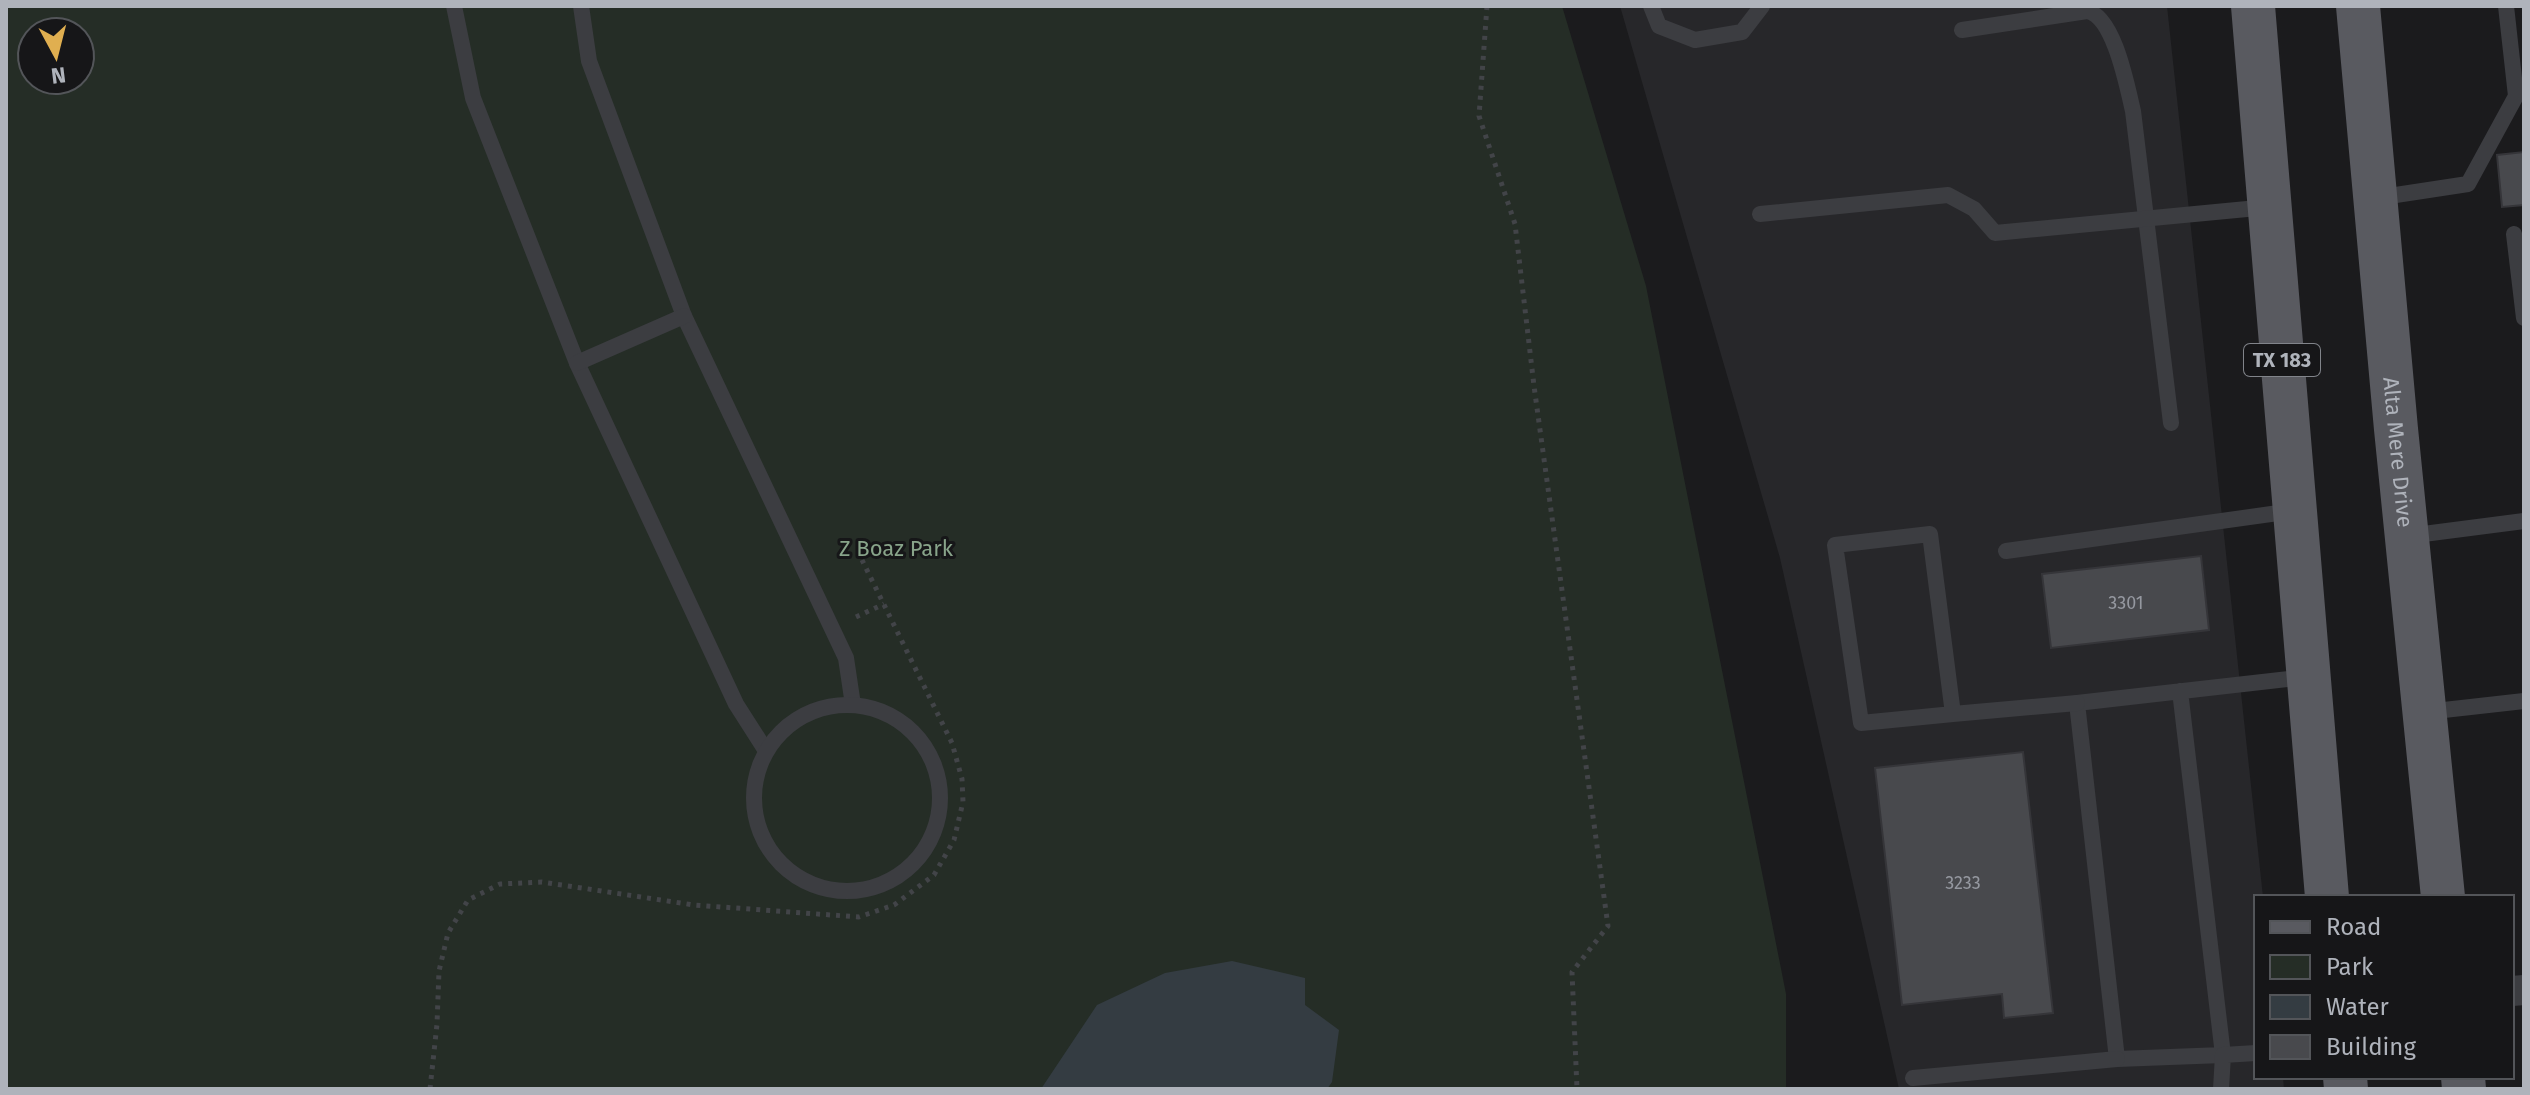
<svg xmlns="http://www.w3.org/2000/svg" width="2530" height="1095" viewBox="0 0 2530 1095" font-family="'Fira Sans',sans-serif">
	<style>
		.built { fill: #27272a }
		.green { fill: #252d26; fill-rule: evenodd }
		.water { fill: #343c42 }
		.building { fill: #48494d; stroke: #353539; stroke-width: 2 }
		.lines { fill: none; stroke-linecap: round; stroke-linejoin: round }
		.path { stroke: #424448; stroke-width: 5; stroke-dasharray: 4 6; stroke-linecap: butt }
		.service { stroke: #3c3d41; stroke-width: 16 }
		.minor { stroke: #3c3d41; stroke-width: 30 }
		.primary { stroke: #595a60; stroke-width: 44 }
		.labels { text-anchor: middle; stroke-width: 6; stroke-linejoin: round; paint-order: stroke }
		.number-label { font-size: 18px; fill: #9598a0 }
		.shield { fill: #161618; stroke: #81848a; stroke-width: 2 }
		.shield-label { font-size: 20px; font-weight: bold; fill: #afb3bb }
		.street-label { font-size: 22px; fill: #afb3bb; stroke: #161618 }
		.park-label { font-size: 22px; fill: #88a48a; stroke: #161618 }
	</style>
	<rect width="100%" height="100%" fill="#1b1b1d"/>
	<polygon class="built" points="1620,6 2167,6 2263,897 2256,897 2256,1077 2283,1077 2284,1089 1899,1089 1780,558"/>
	<path class="green" d="M6,6H1562L1646,286L1786,994V1089H6ZM32,32H80V80H32Z"/>
	<polygon class="water" points="1232,961 1305,978 1305,1005 1339,1030 1332,1082 1327,1089 1041,1089 1097,1005 1165,973"/>
	<g class="building">
		<polygon points="2524,152 2524,205 2502,207 2497,155"/>
		<polygon points="2201,556 2209,630 2051,648 2042,574"/>
		<polygon points="2023,752 2053,1013 2004,1018 2002,994 1902,1005 1875,768"/>
	</g>
	<g class="lines">
		<g class="path">
			<polyline points="1487,6 1479,116 1515,224 1534,386 1608,926 1572,972 1577,1089"/>
			<polyline points="856,617 884,604"/>
			<polyline points="430,1089 437,1024 439,971 448,933 468,900 500,884 542,882 694,905 859,917 894,905 934,875 954,840 963,802 962,779 952,743 862,560"/>
		</g>
		<g class="service">
			<polyline points="454,6 473,98 577,363 736,704 766,751"/>
			<polyline points="581,6 589,61 684,316 846,658 853,705"/>
			<polyline points="1651,6 1659,26 1695,40 1742,32 1762,6"/>
			<path d="M1962,30L2087,11C2114,16 2127,86 2133,111L2171,423"/>
			<polyline points="2376,198 2468,184 2516,96 2506,6"/>
			<polyline points="1760,214 1948,195 1974,209 1995,233 2268,207"/>
			<polyline points="2514,234 2524,318"/>
			<polyline points="577,363 684,316"/>
			<polyline points="2408,536 2524,521"/>
			<polyline points="2006,551 2293,511"/>
			<polyline points="2180,691 2223,1055 2117,1059 2077,703 2306,677"/>
			<circle cx="847" cy="798" r="93"/>
			<polyline points="2426,712 2524,701"/>
			<polyline points="1953,714 1861,723 1835,545 1930,534 1953,714 2077,703"/>
			<polyline points="1913,1078 2117,1059"/>
			<polyline points="2221,1089 2223,1055 2256,1053"/>
		</g>
		<polyline class="minor" points="2512,991 2524,990"/>
		<g class="primary">
			<polyline points="2253,6 2327,897"/>
			<path id="s1" d="M2358,6L2396,429L2443,897"/>
			<polyline points="2345,1077 2346,1089"/>
			<polyline points="2463,1077 2464,1089"/>
		</g>
	</g>
	<g class="labels">
		<g class="number-label">
			<text x="2126" y="609">3301</text>
			<text x="1963" y="889">3233</text>
		</g>
		<rect class="shield" x="2244" y="344" width="76" height="32" rx="6"/>
		<g class="shield-label">
			<text x="2282" y="367">TX 183</text>
		</g>
		<g class="street-label">
			<text dy="8" stroke="none"><textPath href="#s1" startOffset="448">Alta Mere Drive</textPath></text>
		</g>
		<g class="park-label">
			<text x="896" y="556">Z Boaz Park</text>
		</g>
	</g>
	<rect width="2530" height="1095" fill="none" stroke="#afb3bb" stroke-width="16"/>
	<rect x="2254" y="895" width="260" height="184" fill="#161618" stroke="#535559" stroke-width="2"/>
	<rect x="2270" y="921" width="40" height="12" fill="#595a60" stroke="#535559" stroke-width="2"/>
	<text x="2326" y="935" font-size="24" fill="#afb3bb">Road</text>
	<rect x="2270" y="955" width="40" height="24" fill="#252d26" stroke="#535559" stroke-width="2"/>
	<text x="2326" y="975" font-size="24" fill="#afb3bb">Park</text>
	<rect x="2270" y="995" width="40" height="24" fill="#343c42" stroke="#535559" stroke-width="2"/>
	<text x="2326" y="1015" font-size="24" fill="#afb3bb">Water</text>
	<rect x="2270" y="1035" width="40" height="24" fill="#48494d" stroke="#535559" stroke-width="2"/>
	<text x="2326" y="1055" font-size="24" fill="#afb3bb">Building</text>
	<g transform="translate(56 56) rotate(173)"><circle r="38" fill="#161618" stroke="#535559" stroke-width="2"/>
	<path d="M0-6L14 30L0 20L-14 30Z" fill="#e0af50"/>
	<text y="-12" font-size="22" font-weight="bold" text-anchor="middle" fill="#afb3bb">N</text>
	</g>
</svg>
